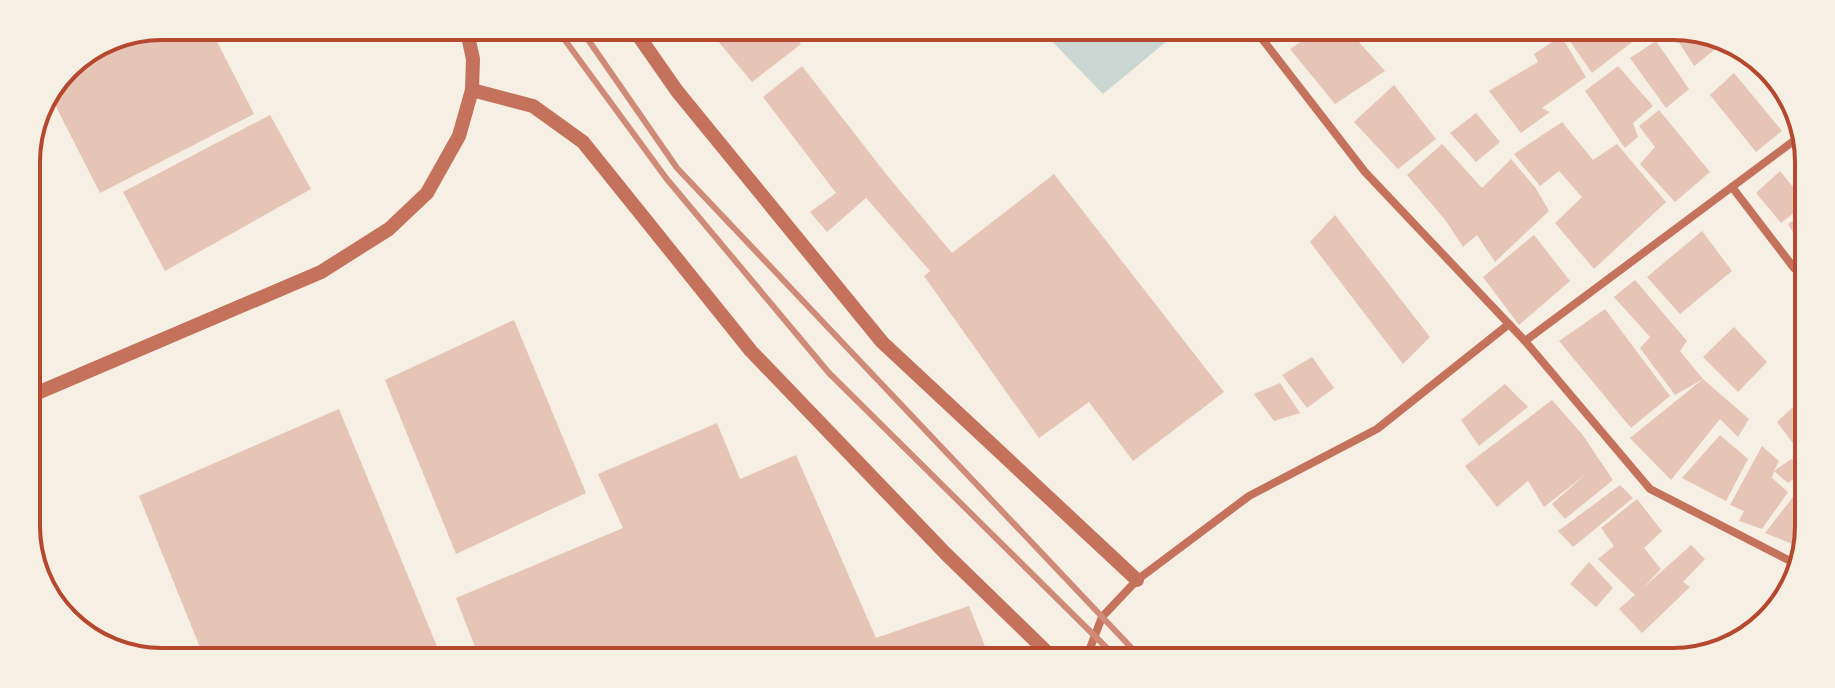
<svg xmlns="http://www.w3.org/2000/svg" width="1835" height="688" viewBox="0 0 1835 688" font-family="'Golos Text',sans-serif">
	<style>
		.water { fill: #c9d6d2 }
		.building { fill: #e6c5b7 }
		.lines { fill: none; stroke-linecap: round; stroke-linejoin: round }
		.minor { stroke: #c5725c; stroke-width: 8 }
		.tertiary { stroke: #c5725c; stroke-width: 14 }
		.rail { stroke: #cf8b77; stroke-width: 6 }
		.rim { fill: none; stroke: #b5482f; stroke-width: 4 }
	</style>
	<rect width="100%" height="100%" fill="#f6efe4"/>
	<polygon class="water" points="1041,30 1179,31 1103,94"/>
	<g class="building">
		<polygon points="162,26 209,26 254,114 100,193 48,91 72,60"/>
		<polygon points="707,28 789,29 801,44 752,82"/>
		<polygon points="1317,31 1349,31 1385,71 1335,104 1290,49"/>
		<polygon points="1573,32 1631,33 1636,39 1592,73 1567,37"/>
		<polygon points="1673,33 1717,33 1727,40 1694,66"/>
		<polygon points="1561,36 1586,77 1542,108 1550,112 1521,133 1489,91 1538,62 1534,54"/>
		<polygon points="1656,41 1689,89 1666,108 1630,58"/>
		<polygon points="1747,54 1776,73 1791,106 1790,106"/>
		<polygon points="802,66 886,174 952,253 1054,174 1224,392 1133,461 1089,402 1039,438 924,276 930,271 866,198 827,232 810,212 836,193 763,97"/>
		<polygon points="1618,66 1653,106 1633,123 1638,137 1625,148 1585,91"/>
		<polygon points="1734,73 1782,131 1756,152 1710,95"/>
		<polygon points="1394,85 1436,139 1398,169 1354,122"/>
		<polygon points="1659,110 1710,172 1675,202 1640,164 1655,147 1639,126"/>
		<polygon points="1476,113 1500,142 1476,162 1450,133"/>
		<polygon points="270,115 311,189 165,271 123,192"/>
		<polygon points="1562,122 1593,160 1617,144 1666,202 1594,269 1555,223 1582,197 1559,171 1540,186 1514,154"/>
		<polygon points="1442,144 1482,188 1511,159 1535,187 1549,211 1495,262 1477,235 1463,247 1446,221 1407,175"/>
		<polygon points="1808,160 1807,187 1795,171"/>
		<polygon points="1780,171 1806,203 1781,223 1756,193"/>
		<polygon points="1807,211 1806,254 1788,224"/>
		<polygon points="1335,215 1430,337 1403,364 1310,242"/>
		<polygon points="1702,231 1732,271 1680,314 1647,277"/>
		<polygon points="1534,235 1570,281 1519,325 1483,277"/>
		<polygon points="1635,280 1687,341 1680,351 1703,379 1749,419 1738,437 1720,419 1671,480 1630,438 1703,379 1675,395 1640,348 1650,337 1614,297"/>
		<polygon points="1605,309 1670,396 1631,428 1559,341"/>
		<polygon points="514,320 586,493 456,554 385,380"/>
		<polygon points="1734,327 1767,362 1738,392 1703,357"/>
		<polygon points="1312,357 1334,388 1307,408 1282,375"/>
		<polygon points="1280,383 1300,413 1274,421 1254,394"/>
		<polygon points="1505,384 1528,407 1479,446 1461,420"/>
		<polygon points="1804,397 1804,452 1801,454 1777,422"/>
		<polygon points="1552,400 1582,434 1613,480 1565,519 1552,504 1586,474 1544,507 1528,481 1497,507 1465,466"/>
		<polygon points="339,409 441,656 203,655 139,496"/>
		<polygon points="717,423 740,479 796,455 876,638 969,606 990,659 479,657 456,598 623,528 598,474"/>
		<polygon points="1720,435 1748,459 1726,501 1682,478"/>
		<polygon points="1762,446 1779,461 1774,471 1791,459 1803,468 1803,472 1788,483 1774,471 1772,478 1788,492 1762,529 1739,521 1744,511 1730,505"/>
		<polygon points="1620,485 1633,498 1573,547 1558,531"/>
		<polygon points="1799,489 1803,491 1802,548 1765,533"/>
		<polygon points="1637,499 1662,531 1644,548 1661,569 1643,588 1691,545 1705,559 1683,582 1690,587 1642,633 1619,609 1635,595 1598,559 1614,546 1601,528"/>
		<polygon points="1589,562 1613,588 1596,607 1570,584"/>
		<polygon points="1760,611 1767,618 1756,634 1724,646"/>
		<polygon points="1677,654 1685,661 1670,662"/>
	</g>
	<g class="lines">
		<g class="minor">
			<polyline points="1256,31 1365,172 1525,341 1650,489 1802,567"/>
			<polyline points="1732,187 1794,268 1806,278"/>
			<polyline points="1525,341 1803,134"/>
			<polyline points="1086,659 1102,617 1137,580 1249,496 1377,429 1509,324"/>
		</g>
		<g class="tertiary">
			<polyline points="633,28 677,91 882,342 1137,580"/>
			<polyline points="472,90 533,106 583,142 751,351 946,554 1054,659"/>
			<polyline points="28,397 321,272 389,229 427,193 459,136 472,90 473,59 466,27"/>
		</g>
		<g class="rail">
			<polyline points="556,28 666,178 829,373 1118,659"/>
			<polyline points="580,28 677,168 1142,659"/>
		</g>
	</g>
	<path d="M0 0H1835V688H0ZM162 40H1673A122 122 0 0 1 1795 162V526A122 122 0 0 1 1673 648H162A122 122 0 0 1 40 526V162A122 122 0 0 1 162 40Z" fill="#f6efe4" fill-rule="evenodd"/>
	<path class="rim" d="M162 40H1673A122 122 0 0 1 1795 162V526A122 122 0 0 1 1673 648H162A122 122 0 0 1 40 526V162A122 122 0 0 1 162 40Z"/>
</svg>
